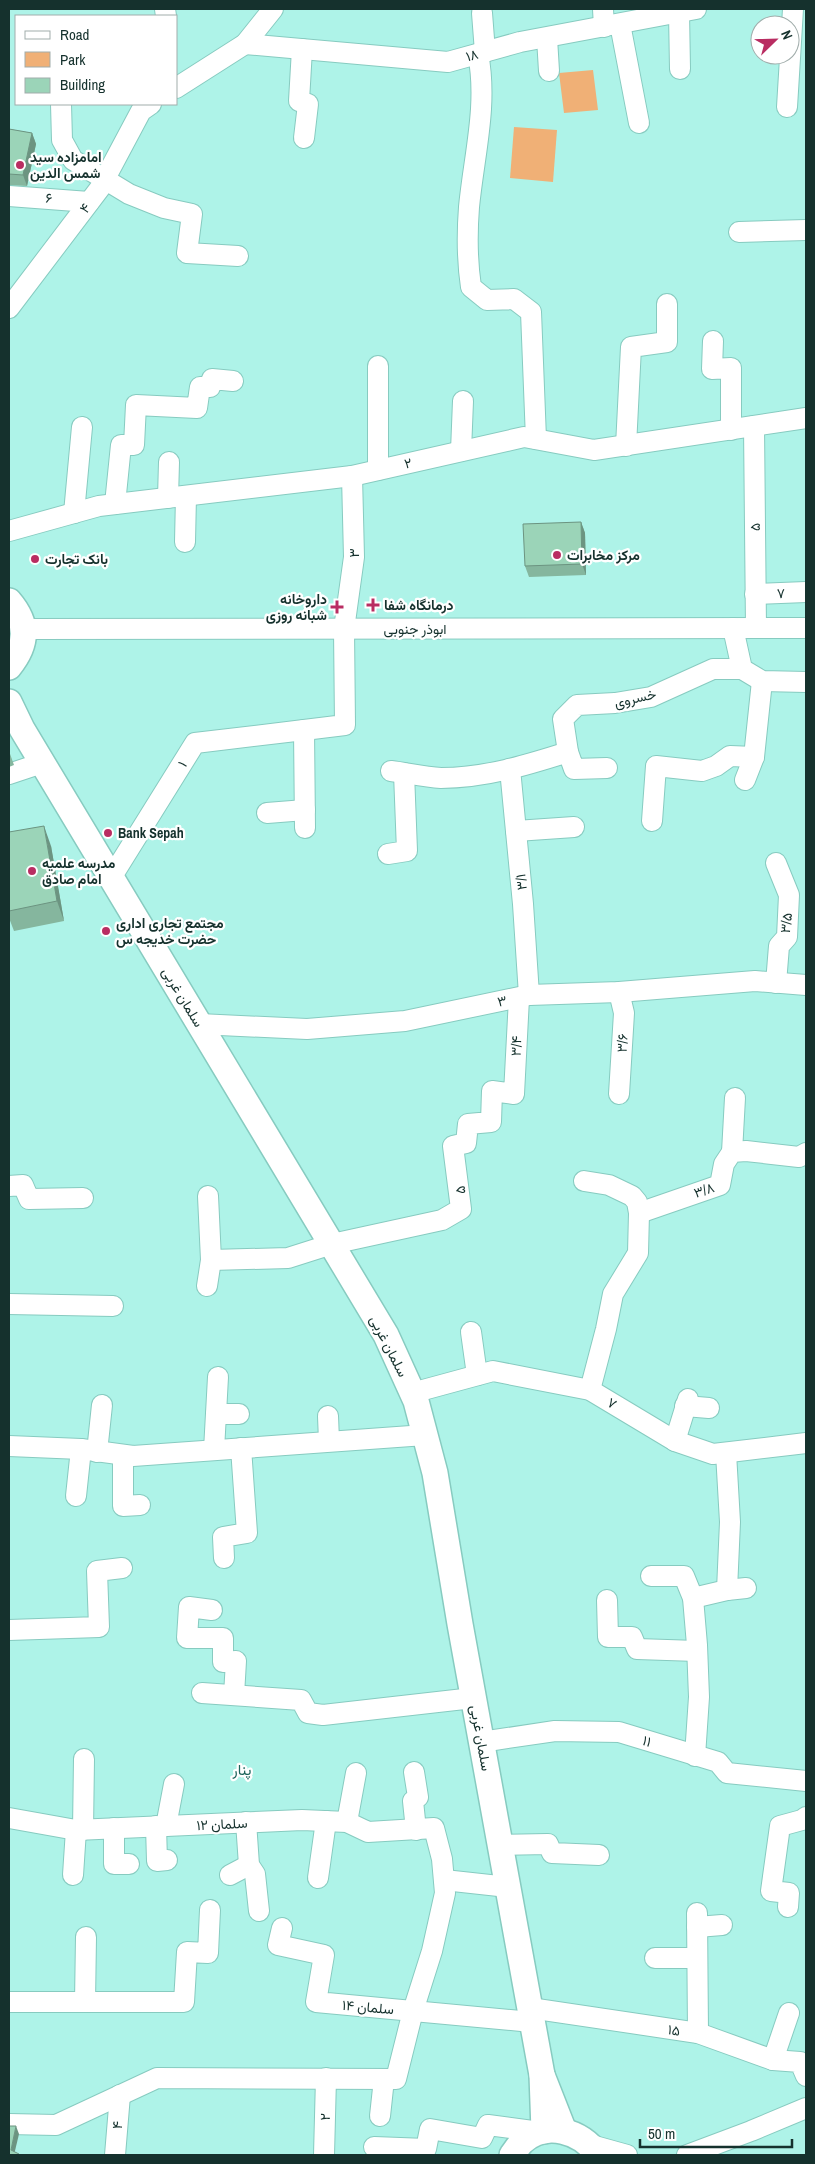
<svg xmlns="http://www.w3.org/2000/svg" width="815" height="2164" viewBox="0 0 815 2164" font-family="'Archivo Narrow',Vazirmatn,sans-serif">
	<style>
		.green { fill: #f0b076 }
		.lines { fill: none; stroke-linecap: round; stroke-linejoin: round }
		.minor-casing { stroke: #87cbc0; stroke-width: 22 }
		.major-casing { stroke: #87cbc0; stroke-width: 28 }
		.minor { stroke: #fff; stroke-width: 20 }
		.major { stroke: #fff; stroke-width: 25 }
		.wall { fill: #85b69e }
		.shaded-wall { fill: #6c9481 }
		.building { fill: #9bd4b8; stroke: #6c9481 }
		.poi-dot { fill: #b92d62; stroke: #fff; stroke-width: 2 }
		.labels { text-anchor: middle; stroke-width: 4.5; stroke-linejoin: round; paint-order: stroke }
		.street-label { font-size: 14px; fill: #15312d; stroke: #fff }
		.poi-label { font-size: 14px; font-weight: bold; fill: #15312d; stroke: #fff; text-anchor: start }
		.neighbourhood-label { font-size: 15px; fill: #1d645b; stroke: #fff }
	</style>
	<rect width="100%" height="100%" fill="#aef3e8"/>
	<g class="green">
		<polygon points="593,70 598,110 564,113 559,73"/>
		<polygon points="514,127 557,130 553,182 510,178"/>
	</g>
	<g class="lines">
		<g class="minor-casing">
			<g id="minor">
				<polyline points="165,9 166,16"/>
				<polyline points="603,9 604,27"/>
				<polyline points="679,12 680,69"/>
				<polyline points="482,13 485,52"/>
				<polyline points="620,24 639,123"/>
				<polyline points="547,38 549,71"/>
				<polyline points="245,44 448,62 520,42 696,9"/>
				<polyline points="302,49 299,101 308,104 304,138"/>
				<path d="M478,54C488,105 474,155 469,207C467,233 467,260 471,287L487,300L514,299L531,312L536,439"/>
				<polyline points="176,88 245,44 273,9"/>
				<polyline points="61,104 62,140 73,160 129,194 164,208 192,214 187,253 238,256"/>
				<polyline points="787,107 793,9"/>
				<polyline points="9,196 89,202"/>
				<polyline points="739,232 806,230"/>
				<polyline points="9,308 100,188 141,111 151,104"/>
				<polyline points="713,341 712,369 731,368 731,430"/>
				<polyline points="378,366 378,470"/>
				<polyline points="754,426 756,628"/>
				<polyline points="626,446 631,347 667,342 667,304"/>
				<polyline points="461,451 463,401"/>
				<polyline points="168,498 169,462"/>
				<polyline points="115,504 121,445 134,445 136,405 197,408 200,387 210,387 212,379 233,381"/>
				<polyline points="74,513 82,427"/>
				<polyline points="9,531 99,506 352,476 524,437 594,450 806,418"/>
				<polyline points="185,542 186,496"/>
				<polyline points="755,594 806,592"/>
				<polyline points="733,628 742,669 762,681 806,682"/>
				<polyline points="23,629 806,628"/>
				<polyline points="607,768 574,769 568,752 563,719 577,705 615,703 651,697 713,669 742,669"/>
				<polyline points="510,769 523,904 529,995"/>
				<path d="M391,771C407,773 424,777 441,778C485,778 527,765 568,752"/>
				<polyline points="9,774 42,763"/>
				<polyline points="745,780 754,757 762,681"/>
				<polyline points="267,813 305,810"/>
				<polyline points="652,821 656,766 702,771 716,766 730,756 754,757"/>
				<polyline points="305,828 304,730 345,725 344,629 354,557 352,476"/>
				<polyline points="516,831 574,827"/>
				<polyline points="388,854 407,851 404,773"/>
				<polyline points="111,878 195,743 304,730"/>
				<polyline points="776,983 779,946 787,937 789,895 776,863"/>
				<polyline points="619,992 624,1013 619,1094"/>
				<polyline points="199,1024 307,1029 405,1021 529,995 619,992 755,981 806,985"/>
				<polyline points="732,1152 735,1098"/>
				<polyline points="584,1181 609,1185 632,1196 637,1202 639,1213 638,1253 613,1294 606,1329 590,1390"/>
				<polyline points="9,1186 23,1185 29,1199 83,1198"/>
				<polyline points="639,1213 720,1185 724,1164 732,1152 746,1151 799,1157 806,1153"/>
				<polyline points="211,1260 288,1258 332,1244 442,1220 461,1209 453,1146 466,1143 468,1124 491,1122 492,1091 514,1094 519,998"/>
				<polyline points="207,1286 211,1260 208,1196"/>
				<polyline points="9,1304 113,1306"/>
				<polyline points="471,1332 477,1375"/>
				<polyline points="412,1393 493,1371 590,1390 675,1441 713,1454 806,1443"/>
				<polyline points="685,1406 709,1408"/>
				<polyline points="216,1414 239,1414"/>
				<polyline points="328,1416 329,1441"/>
				<polyline points="675,1441 688,1399"/>
				<polyline points="9,1446 81,1449 133,1456 425,1435"/>
				<polyline points="214,1450 218,1377"/>
				<polyline points="97,1452 102,1405"/>
				<polyline points="123,1455 123,1506 140,1505"/>
				<polyline points="76,1496 81,1449"/>
				<polyline points="224,1558 223,1537 247,1533 241,1448"/>
				<polyline points="651,1576 684,1576 693,1598 697,1645 699,1697 695,1756"/>
				<polyline points="727,1590 746,1588"/>
				<polyline points="693,1598 727,1590 730,1522 726,1453"/>
				<polyline points="607,1600 608,1637 632,1637 637,1649 697,1651"/>
				<polyline points="212,1610 189,1607 187,1638 223,1638 223,1662 236,1661 234,1695"/>
				<polyline points="9,1630 99,1627 97,1571 122,1568"/>
				<polyline points="202,1693 301,1700 308,1713 323,1715 473,1698"/>
				<polyline points="481,1742 555,1731 619,1732 718,1762 727,1773 806,1781"/>
				<polyline points="414,1772 418,1797 413,1801 416,1830"/>
				<polyline points="9,1818 76,1830 302,1820 347,1822 368,1832 434,1828 442,1859 445,1893 432,1951 413,2011 396,2079 157,2078 56,2125 9,2124"/>
				<polyline points="246,1822 249,1865 255,1874 259,1911"/>
				<polyline points="347,1822 356,1773"/>
				<polyline points="156,1826 157,1861 167,1860"/>
				<polyline points="166,1826 174,1784"/>
				<polyline points="114,1828 114,1864 129,1864"/>
				<polyline points="83,1830 84,1759"/>
				<polyline points="500,1845 548,1844 552,1853 599,1855"/>
				<polyline points="73,1875 76,1830"/>
				<polyline points="230,1875 249,1865"/>
				<polyline points="318,1878 326,1821"/>
				<polyline points="444,1880 508,1887"/>
				<polyline points="788,1907 789,1893 771,1891 780,1826 802,1820 806,1817"/>
				<polyline points="697,1913 698,2033"/>
				<polyline points="697,1927 722,1925"/>
				<polyline points="282,1928 278,1945 324,1955 316,2002 532,2022"/>
				<polyline points="655,1958 697,1958"/>
				<polyline points="9,2002 184,2002 187,1952 208,1953 210,1910"/>
				<polyline points="85,2002 86,1937"/>
				<polyline points="530,2008 698,2033 773,2060 800,2062 806,2076"/>
				<polyline points="773,2060 789,2013"/>
				<polyline points="380,2116 384,2079"/>
				<polyline points="591,2145 627,2155"/>
				<polyline points="374,2147 426,2149 430,2129 482,2138 488,2125 540,2132"/>
				<polyline points="115,2155 120,2095"/>
				<polyline points="324,2155 326,2078"/>
				<polyline points="687,2155 751,2131 806,2108"/>
			</g>
		</g>
		<g class="major-casing">
			<g id="major">
				<path d="M9,601C28,623 28,644 9,667"/>
				<polyline points="9,702 22,729 386,1335 416,1401 435,1473 460,1624 542,2075"/>
				<polyline points="544,2131 542,2075 564,2131"/>
				<path d="M512,2155C515,2151 518,2146 522,2142C546,2120 581,2131 598,2155"/>
			</g>
		</g>
		<use href="#minor" class="minor"/>
		<use href="#major" class="major"/>
	</g>
	<g class="wall">
		<polygon points="9,129 32,133 36,144 27,186 9,185"/>
		<polygon points="581,522 585,533 586,575 529,577 525,566"/>
		<polygon points="9,751 14,765 9,767"/>
		<polygon points="51,846 64,921 14,931 9,918 9,911"/>
	</g>
	<g class="shaded-wall">
		<polygon points="32,133 36,144 27,186 23,175"/>
		<polygon points="581,522 585,533 586,575 582,564"/>
		<polygon points="44,826 51,846 64,921 57,901"/>
		<polygon points="16,2126 19,2134 14,2155 11,2150"/>
	</g>
	<g class="building">
		<polygon points="9,129 32,133 23,175 9,174"/>
		<polygon points="581,522 582,564 525,566 523,524"/>
		<polygon points="44,826 57,901 9,911 9,832"/>
		<polygon points="9,2126 16,2126 11,2150 19,2154 18,2155 9,2155"/>
	</g>
	<g class="poi-dot">
		<circle cx="20" cy="165" r="5"/>
		<circle cx="557" cy="555" r="5"/>
		<circle cx="35" cy="559" r="5"/>
		<path d="M370.5 597.5h5v5h5v5h-5v5h-5v-5h-5v-5h5z"/>
		<path d="M334.5 599.5h5v5h5v5h-5v5h-5v-5h-5v-5h5z"/>
		<circle cx="108" cy="833" r="5"/>
		<circle cx="32" cy="871" r="5"/>
		<circle cx="106" cy="931" r="5"/>
	</g>
	<g class="labels">
		<g class="street-label">
			<text transform="translate(472 55) rotate(-16)" y="5">۱۸</text>
			<text transform="translate(49 198) rotate(6)" y="5">۶</text>
			<text transform="translate(85 208) rotate(-53)" y="5">۴</text>
			<text transform="translate(408 463) rotate(-13)" y="5">۲</text>
			<text transform="translate(755 527) rotate(-91)" y="5">۵</text>
			<text transform="translate(354 553) rotate(-89)" y="5">۳</text>
			<text transform="translate(781 593) rotate(-2)" y="5">۷</text>
			<text x="415" y="634">ابوذر جنوبی</text>
			<text transform="translate(635 698) rotate(-13)" y="5">خسروی</text>
			<text transform="translate(182 764) rotate(-58)" y="5">۱</text>
			<text transform="translate(521 882) rotate(-95)" y="5">۳/۱</text>
			<text transform="translate(786 923) rotate(-83)" y="5">۳/۵</text>
			<text transform="translate(183 997) rotate(59)" y="5">سلمان غربی</text>
			<text transform="translate(502 1001) rotate(-12)" y="5">۳</text>
			<text transform="translate(622 1043) rotate(-87)" y="5">۳/۶</text>
			<text transform="translate(516 1046) rotate(-87)" y="5">۳/۴</text>
			<text transform="translate(460 1190) rotate(-96)" y="5">۵</text>
			<text transform="translate(704 1190) rotate(-18)" y="5">۳/۸</text>
			<text transform="translate(389 1346) rotate(63)" y="5">سلمان غربی</text>
			<text transform="translate(612 1403) rotate(31)" y="5">۷</text>
			<text transform="translate(481 1738) rotate(80)" y="5">سلمان غربی</text>
			<text transform="translate(647 1741) rotate(18)" y="5">۱۱</text>
			<text transform="translate(222 1824) rotate(-3)" y="5">سلمان ۱۲</text>
			<text transform="translate(368 2007) rotate(5)" y="5">سلمان ۱۴</text>
			<text transform="translate(674 2030) rotate(8)" y="5">۱۵</text>
			<text transform="translate(325 2117) rotate(-88)" y="5">۲</text>
			<text transform="translate(117 2125) rotate(-85)" y="5">۴</text>
		</g>
		<g class="poi-label">
			<text x="30" y="162">امامزاده سید<tspan x="30" dy="16">شمس الدین</tspan></text>
			<text x="567" y="560">مرکز مخابرات</text>
			<text x="45" y="564">بانک تجارت</text>
			<text x="327" y="604" text-anchor="end">داروخانه<tspan x="327" dy="16">شبانه روزی</tspan></text>
			<text x="384" y="610">درمانگاه شفا</text>
			<text x="118" y="838">Bank Sepah</text>
			<text x="42" y="868">مدرسه علمیه<tspan x="42" dy="16">امام صادق</tspan></text>
			<text x="116" y="928">مجتمع تجاری اداری<tspan x="116" dy="16">حضرت خدیجه س</tspan></text>
		</g>
		<g class="neighbourhood-label">
			<text x="242" y="1775">پنار</text>
		</g>
	</g>
	<rect width="815" height="2164" fill="none" stroke="#15312d" stroke-width="20"/>
	<rect x="15" y="15" width="162" height="90" fill="#ffffff" stroke="#a1adab"/>
	<rect x="25" y="31" width="25" height="8" fill="#ffffff" stroke="#a1adab"/>
	<text x="60" y="40" font-size="15" fill="#15312d">Road</text>
	<rect x="25" y="52" width="25" height="15" fill="#f0b076" stroke="#a1adab"/>
	<text x="60" y="65" font-size="15" fill="#15312d">Park</text>
	<rect x="25" y="78" width="25" height="15" fill="#9bd4b8" stroke="#a1adab"/>
	<text x="60" y="90" font-size="15" fill="#15312d">Building</text>
	<g transform="translate(775 40) rotate(67)"><circle r="24" fill="#ffffff" stroke="#a1adab"/>
	<path d="M0-4L9 19L0 12L-9 19Z" fill="#b92d62"/>
	<text y="-8" font-size="14" font-weight="bold" text-anchor="middle" fill="#15312d">N</text>
	</g>
	<path d="M640 2139v8h152v-8" fill="none" stroke="#15312d" stroke-width="2.5"/>
	<text x="648" y="2139" font-size="15" fill="#15312d" stroke="#ffffff" stroke-width="4" paint-order="stroke">50 m</text>
</svg>
